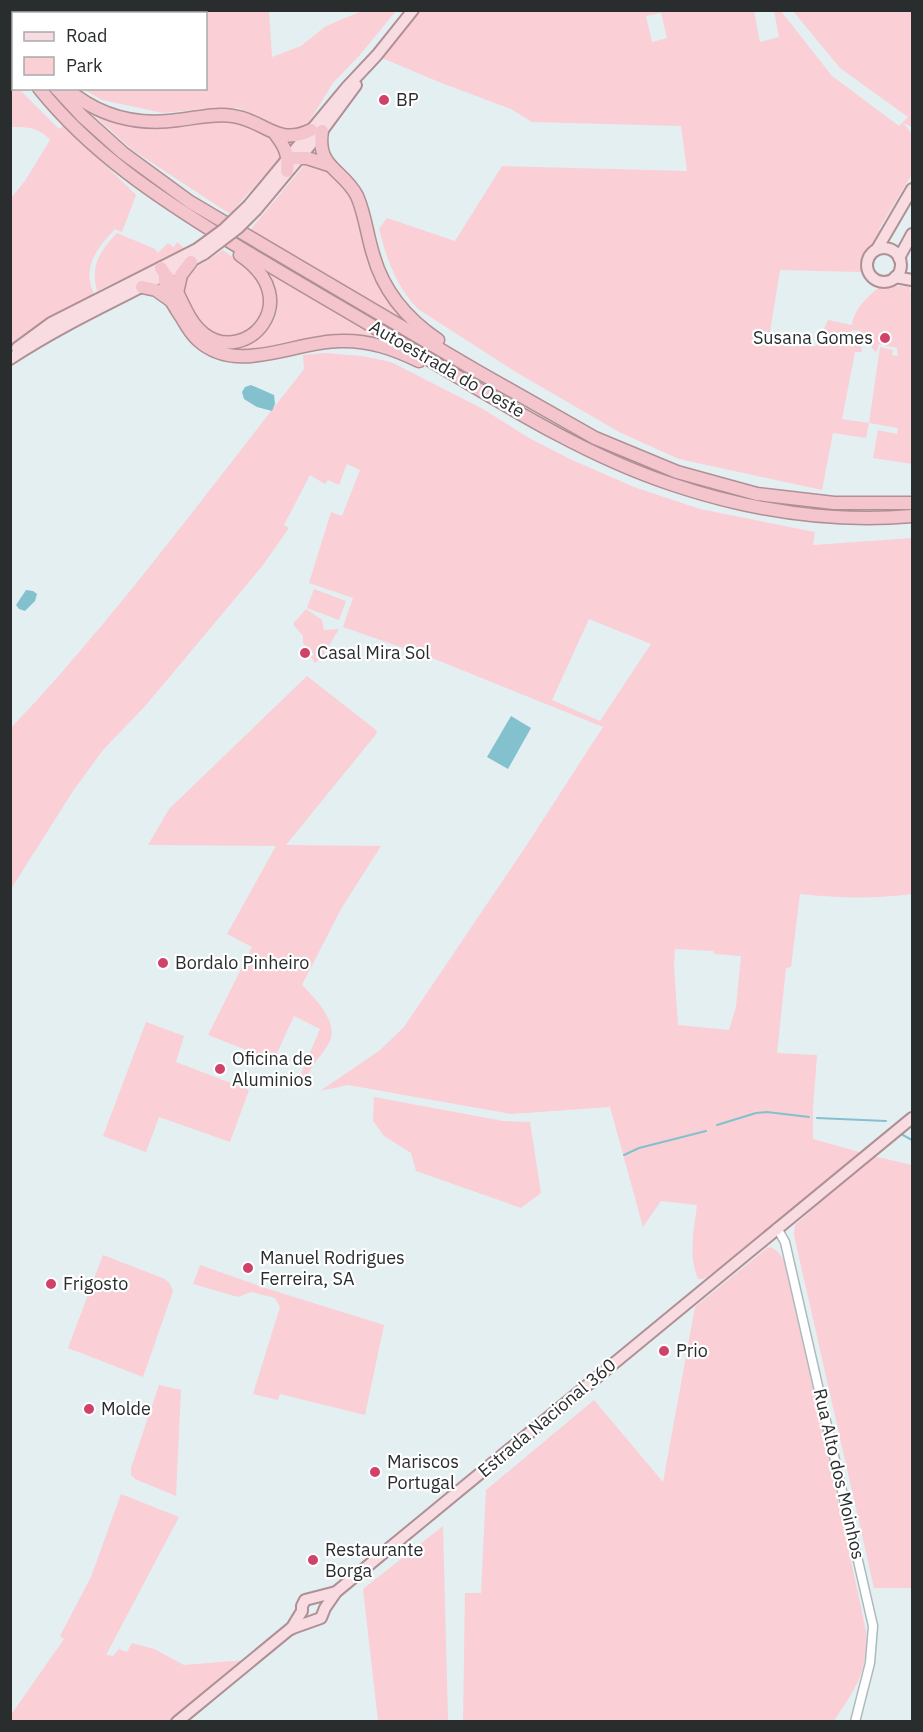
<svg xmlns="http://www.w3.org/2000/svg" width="923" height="1732" viewBox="0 0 923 1732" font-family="'IBM Plex Sans',sans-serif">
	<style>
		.green { fill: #facfd6; fill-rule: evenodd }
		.water { fill: #82c1cd }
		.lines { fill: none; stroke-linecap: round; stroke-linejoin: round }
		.stream { stroke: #82c1cd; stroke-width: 2 }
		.minor-casing { stroke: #aeb9bc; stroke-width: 11 }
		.major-casing { stroke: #ae9095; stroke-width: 14 }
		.highway-casing { stroke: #ae9095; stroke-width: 15 }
		.minor { stroke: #fff; stroke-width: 8 }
		.major { stroke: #f9dce1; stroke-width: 10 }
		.highway { stroke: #f5c5cd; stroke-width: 12 }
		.major-bridge-casing { stroke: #ae9095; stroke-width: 14; stroke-linecap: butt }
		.major-bridge { stroke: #f9dce1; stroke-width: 10 }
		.poi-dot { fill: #d1426b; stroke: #fff; stroke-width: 2 }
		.labels { text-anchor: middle; stroke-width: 4.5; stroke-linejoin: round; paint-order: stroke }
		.poi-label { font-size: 18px; fill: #292d2e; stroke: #fff; text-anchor: start }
		.street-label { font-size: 18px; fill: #292d2e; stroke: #fff }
	</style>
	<rect width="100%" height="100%" fill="#e4eff2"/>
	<g class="green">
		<polygon points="95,11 269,11 272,57 301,46 326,26 362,11 396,11 359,56 333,83 307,125 294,130 281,128 253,114 238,108 213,108 163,113 102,100 83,89 206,88 206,14 94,13"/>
		<path d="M413,11H754L760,42L779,37L774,11H781L832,76L899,126L908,117L840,68L793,11H912V127L903,123L912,134V176H911L879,229L884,237L868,258L867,269L859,272L780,270L768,344L816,346L828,320L852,325C855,306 869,296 883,284V290L896,286H910V291H912V464L873,458L878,430L897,434L898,428L869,423L866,438L833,433L822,490L679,459L621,433L519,374L418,309C396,286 387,260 379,229L387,218L455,241L502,166L687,171L681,126L532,122L511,109L439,82L382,58ZM661,13L667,38L652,42L646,16ZM852,330L860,331L876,353L879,344L897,348L898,356L892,355L893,350L880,347L869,423L842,419L855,352H862L861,346L849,343Z"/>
		<path d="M11,78L13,82L14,88L19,89L59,129L64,125L136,195L122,232L115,229C94,251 80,271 97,299L11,354V198L25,181L50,140C39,127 27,127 11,127Z"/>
		<path d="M88,110L107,118L228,119C240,123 272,134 279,146C279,147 281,155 281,156L230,214L131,149Z"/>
		<path d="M310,163C349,178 355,203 365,241C366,248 367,257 370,264C379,283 399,307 411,326L250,230L305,164Z"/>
		<path d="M117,233L155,249L158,253L168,243L174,247L177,242L185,249L97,291C90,265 100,251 117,233Z"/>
		<path d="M223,250C233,258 248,266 255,277C283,317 236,354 205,328C193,317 188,302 182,288L188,273Z"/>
		<path d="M264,269L390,344L260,351L222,350C232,343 244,344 254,339C285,324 281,293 264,269Z"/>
		<path d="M324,353L362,356L391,362L483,409L529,438L570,459L634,487L700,509L815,532L813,545L912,538V894C874,899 838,898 800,894L791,967L786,968L777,1053L817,1055L813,1108V1139L863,1153L781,1223L704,1279H698C688,1255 694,1229 697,1205L661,1201L643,1227L610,1107L511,1114L348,1085L320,1091L379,1051L404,1027L526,846L603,727L432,658L343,627L353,598L309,583L331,512L342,516L360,470L347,464L339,485L328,480L325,484L310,475L284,525L289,528L263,565L146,705L103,750L73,791L11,889V728C116,617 206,493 301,373L304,369L303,355ZM589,619L651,644L600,721L552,700ZM675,949L713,951L715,954L741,956L736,1007L729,1030L678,1025L674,965Z"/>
		<polygon points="314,589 346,601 339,620 307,608"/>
		<polygon points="306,609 322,620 324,630 339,629 322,657 315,663 311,657 314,654 303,643 303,636 293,624"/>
		<path d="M307,676L376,730L377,733L286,845L381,846L341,909L302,985C314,997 340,1023 329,1043C322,1056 312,1063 306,1079L300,1076L320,1029L294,1016L277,1053L290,1060L287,1066L208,1035L252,947L227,934L276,846L148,845L169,809Z"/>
		<polygon points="146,1022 184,1036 176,1062 249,1090 230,1142 159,1117 146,1152 103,1136"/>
		<polygon points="374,1097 503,1121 530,1122 541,1193 521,1208 416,1171 411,1153 384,1136 373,1121"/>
		<polygon points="873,1156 912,1165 912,1588 874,1588 794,1235 795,1225 866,1160"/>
		<path d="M771,1247L777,1251L784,1260L828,1453L866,1631C868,1673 855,1689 834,1721H463L465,1593H481L486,1490L594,1400L663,1482L695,1307L767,1248Z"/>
		<polygon points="103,1255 165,1279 170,1284 173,1291 143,1377 68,1348"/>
		<polygon points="200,1265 262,1287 384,1325 365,1415 280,1394 278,1400 253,1394 280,1307 275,1298 251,1292 238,1297 193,1284"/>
		<polygon points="159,1385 181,1390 176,1496 135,1479 131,1475 131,1468"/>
		<polygon points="121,1494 179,1517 106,1655 113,1656 119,1649 127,1652 132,1643 154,1649 184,1665 246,1660 169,1721 11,1722 11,1715 64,1639 60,1636 91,1577"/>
		<polygon points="443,1526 448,1721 378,1721 363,1589"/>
	</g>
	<g class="water">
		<polygon points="251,385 274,395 275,404 272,411 257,407 244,399 242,392 245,387"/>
		<polygon points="26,590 33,591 37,594 35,601 25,611 19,609 16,605"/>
		<polygon points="511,716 531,728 508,769 487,757"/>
	</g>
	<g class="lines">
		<g class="stream">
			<polyline points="817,1118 886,1121"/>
			<polyline points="717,1125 756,1113 767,1112 809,1117"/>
			<polyline points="901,1134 912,1140"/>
			<polyline points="624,1155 639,1148 706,1131"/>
		</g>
		<g class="minor-casing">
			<polyline id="minor" points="777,1228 785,1242 873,1626 870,1663 855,1722"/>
		</g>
		<g class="major-casing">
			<g id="major">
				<polyline points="249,205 347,87 377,55 413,10"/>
				<polyline points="256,210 322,131 356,85"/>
				<circle cx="884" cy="265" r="17"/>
				<polyline points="877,249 912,189"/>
				<polyline points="899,258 912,234"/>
				<polyline points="895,277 912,280"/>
				<polyline points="17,348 51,323 197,249"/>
				<path d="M10,359C72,318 140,290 204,254"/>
				<polyline points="291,1629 302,1611 302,1606 305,1600 336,1592"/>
				<polyline points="177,1722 290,1629 321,1618 325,1608 336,1592 912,1118"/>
			</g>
		</g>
		<g class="highway-casing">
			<g id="highway">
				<polyline points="10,29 14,34"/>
				<polyline points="10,52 14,56"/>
				<path d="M39,88C91,153 159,198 229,241C286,276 344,309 401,343C488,394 575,452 671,484C748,510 831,523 912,516"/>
				<polyline points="56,88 82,116 123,153 190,202 475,370 595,438 677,472 757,494 834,503 912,503"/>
				<path d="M66,88C98,116 137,126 178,120C196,118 214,113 233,116C264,120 277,147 311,130"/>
				<path d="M322,131C316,168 343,169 357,196C365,214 367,235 373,254C383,291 407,319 438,340"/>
				<path d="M276,135C285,147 289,155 287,171"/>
				<polyline points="289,158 307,158 329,165"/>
				<path d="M161,268C164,274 168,277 172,283C182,299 188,322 204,334C245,366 308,301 240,255"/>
				<path d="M165,276C164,292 173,304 182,318C186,325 191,334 198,340C237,376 295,341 340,341C369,340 394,349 419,361"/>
				<polyline points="142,287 156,290 170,300"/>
				<polyline points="177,293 181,275 191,262"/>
			</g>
		</g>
		<use href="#minor" class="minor"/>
		<use href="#major" class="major"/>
		<use href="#highway" class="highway"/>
		<g class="major-bridge-casing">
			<g id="major-bridge">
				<polyline points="197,249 223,230 249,205"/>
				<polyline points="204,254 238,228 256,210"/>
			</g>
		</g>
		<use href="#major-bridge" class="major-bridge"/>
	</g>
	<g class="poi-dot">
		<circle cx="384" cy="100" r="6"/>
		<circle cx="885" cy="338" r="6"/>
		<circle cx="305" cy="653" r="6"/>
		<circle cx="163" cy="963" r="6"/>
		<circle cx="220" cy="1069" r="6"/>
		<circle cx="248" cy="1268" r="6"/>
		<circle cx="51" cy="1284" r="6"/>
		<circle cx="664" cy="1351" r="6"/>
		<circle cx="89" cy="1409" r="6"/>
		<circle cx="375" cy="1472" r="6"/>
		<circle cx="313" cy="1560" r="6"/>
	</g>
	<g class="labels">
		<g class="poi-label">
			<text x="396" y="106">BP</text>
			<text x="873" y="344" text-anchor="end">Susana Gomes</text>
			<text x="317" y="659">Casal Mira Sol</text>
			<text x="175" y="969">Bordalo Pinheiro</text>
			<text x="232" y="1065">Oficina de<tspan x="232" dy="21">Aluminios</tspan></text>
			<text x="260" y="1264">Manuel Rodrigues<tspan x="260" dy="21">Ferreira, SA</tspan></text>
			<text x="63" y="1290">Frigosto</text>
			<text x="676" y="1357">Prio</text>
			<text x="101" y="1415">Molde</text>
			<text x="387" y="1468">Mariscos<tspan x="387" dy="21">Portugal</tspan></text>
			<text x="325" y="1556">Restaurante<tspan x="325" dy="21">Borga</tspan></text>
		</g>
		<g class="street-label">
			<text transform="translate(447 369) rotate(30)" y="6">Autoestrada do Oeste</text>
			<text transform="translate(547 1418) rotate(-40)" y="6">Estrada Nacional 360</text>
			<text transform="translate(839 1474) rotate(77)" y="6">Rua Alto dos Moinhos</text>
		</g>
	</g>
	<rect width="923" height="1732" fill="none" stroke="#292d2e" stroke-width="24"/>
	<rect x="12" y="12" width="195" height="78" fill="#ffffff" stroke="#a9abab" stroke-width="1.5"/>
	<rect x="24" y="32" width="30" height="9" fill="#f9dce1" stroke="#a9abab" stroke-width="1.5"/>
	<text x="66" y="42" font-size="18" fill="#292d2e">Road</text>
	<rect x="24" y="57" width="30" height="18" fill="#facfd6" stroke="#a9abab" stroke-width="1.5"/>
	<text x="66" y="72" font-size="18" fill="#292d2e">Park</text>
</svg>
